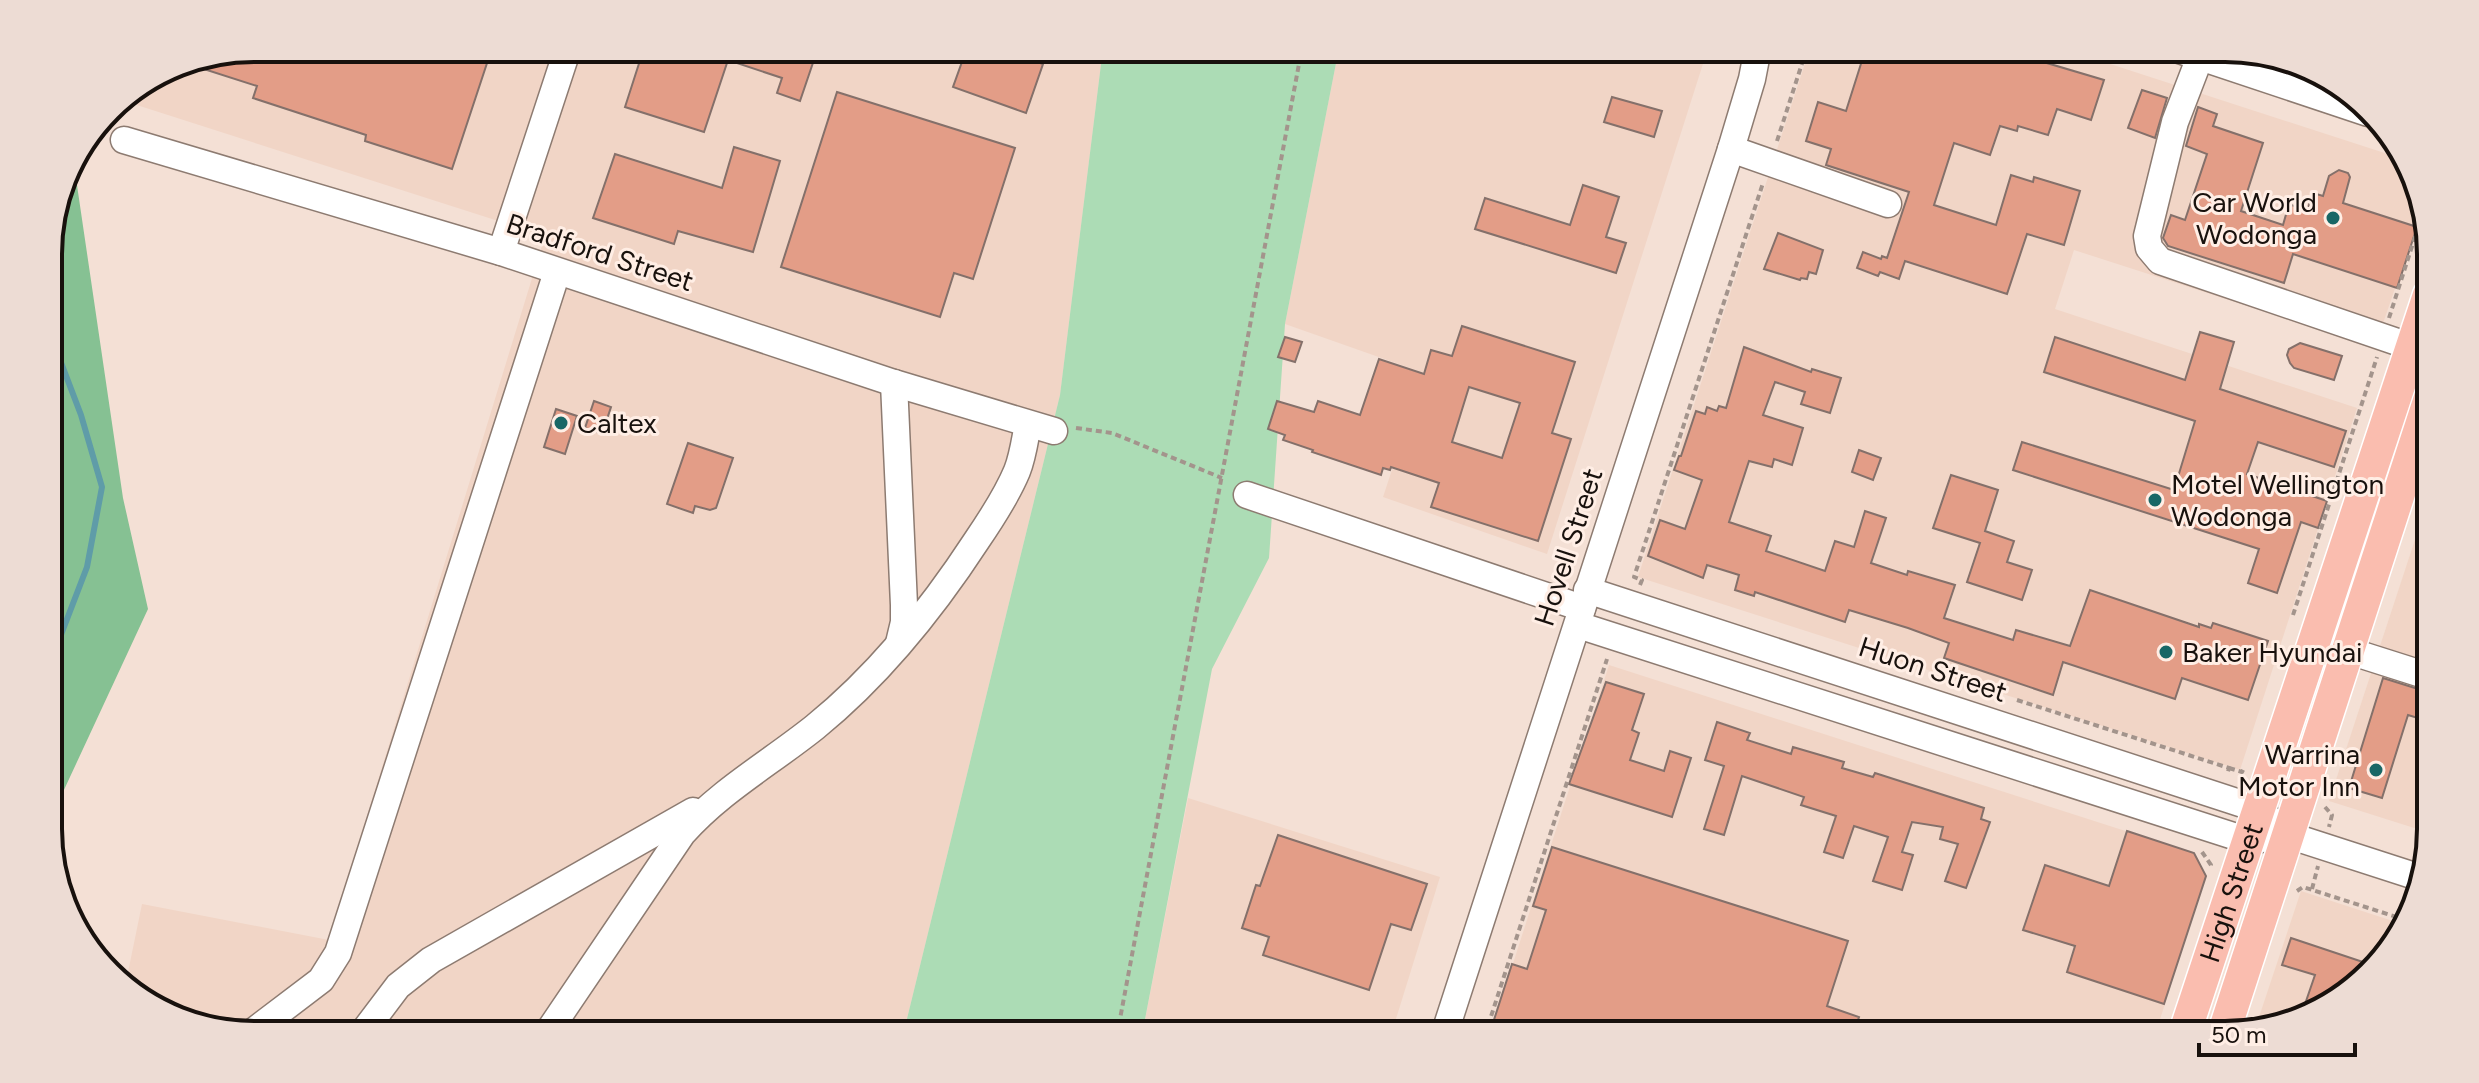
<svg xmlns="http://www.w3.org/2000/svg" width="2479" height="1083" viewBox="0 0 2479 1083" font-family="Figtree,sans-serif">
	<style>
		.built { fill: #f1d5c6 }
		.green { fill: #acdcb5 }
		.forest { fill: #86c193 }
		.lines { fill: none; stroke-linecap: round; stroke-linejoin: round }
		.stream { stroke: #5f9ca8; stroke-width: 6 }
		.building { fill: #e39d87; stroke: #84706a; stroke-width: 2; fill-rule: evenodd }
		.minor-casing { stroke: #8d7b71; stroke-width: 29 }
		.major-casing { stroke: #fff; stroke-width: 35 }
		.path { stroke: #a3948c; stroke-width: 4; stroke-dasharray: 6 4; stroke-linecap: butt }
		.minor { stroke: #fff; stroke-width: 26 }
		.major { stroke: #fabdaf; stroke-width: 32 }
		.poi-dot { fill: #196766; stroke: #ffeee5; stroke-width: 3 }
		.labels { text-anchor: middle; stroke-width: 6; stroke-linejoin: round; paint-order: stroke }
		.poi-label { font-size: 28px; fill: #18110d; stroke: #ffeee5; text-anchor: start }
		.street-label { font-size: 28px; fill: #18110d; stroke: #ffeee5 }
		.rim { fill: none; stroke: #18110d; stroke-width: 4 }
	</style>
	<rect width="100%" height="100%" fill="#f4e0d5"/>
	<g class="built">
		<polygon points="254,48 1103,48 1060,395 903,1035 254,1035 175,1020 126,982 142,904 329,940 545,236 118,99 175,63"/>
		<polygon points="1339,48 1708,48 1547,554 1383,497 1424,373 1285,324"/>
		<polygon points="1810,48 2061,48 2400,158 2422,209 2375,347 2074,250 2055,309 2357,408 2240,770 1638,577"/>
		<polygon points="2430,494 2431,830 2430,833 2329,801"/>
		<polygon points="1609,665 2194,853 2206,876 2155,1035 1490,1035"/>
		<polygon points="1188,798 1440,877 1391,1035 1142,1035"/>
		<polygon points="2301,891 2402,924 2340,1000 2255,1029"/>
	</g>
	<polygon class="green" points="1103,48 1339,48 1285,324 1269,558 1212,669 1142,1035 903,1035 1060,395"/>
	<polygon class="forest" points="73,158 123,498 148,609 50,820 49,573 51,564 49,551 48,240"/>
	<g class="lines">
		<polyline class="stream" points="49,331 81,415 102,487 87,567 49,666"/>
	</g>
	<g class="building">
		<polygon points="254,48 492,48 452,169 365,141 366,135 253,98 257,86 182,62"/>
		<polygon points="644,48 760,48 789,57 792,48 818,48 800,101 777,93 782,78 728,60 704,132 625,107"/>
		<polygon points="967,48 997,48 1043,64 1026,113 953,87"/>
		<polygon points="1866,48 1910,48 1951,60 1955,48 1996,48 2104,80 2091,120 2057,109 2048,135 2018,126 2017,131 2000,126 1990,155 1954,143 1934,205 1996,225 2011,175 2033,182 2034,177 2080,191 2064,245 2027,234 2007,294 1905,261 1899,279 1880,272 1878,276 1857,268 1863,252 1881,259 1882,256 1887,258 1909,192 1826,165 1831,149 1806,141 1818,102 1846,111"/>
		<polygon points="2142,90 2167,98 2155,138 2128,128"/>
		<polygon points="837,92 1015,148 973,279 954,273 940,317 781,267"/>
		<polygon points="1612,97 1662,111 1654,137 1604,122"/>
		<polygon points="2198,107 2217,114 2213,126 2263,143 2241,211 2283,225 2289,204 2307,211 2313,193 2323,196 2329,176 2339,170 2348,173 2350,177 2343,203 2417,227 2397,288 2293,254 2284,283 2168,246 2163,238 2171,215 2185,220 2207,154 2186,146"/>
		<polygon points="734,147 780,161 753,252 678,231 674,244 593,218 615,154 722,188"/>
		<polygon points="1583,185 1619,197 1606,237 1626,243 1616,273 1475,229 1485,198 1570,225"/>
		<polygon points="1778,233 1823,250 1816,274 1809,272 1807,279 1801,278 1800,280 1764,269"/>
		<path d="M1462,326L1575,362L1552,433L1571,439L1538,541L1431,507L1439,483L1391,467L1390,470L1383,468L1381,475L1312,452L1313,450L1283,440L1285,435L1268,429L1277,401L1314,412L1318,401L1360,415L1379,359L1424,374L1431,350L1452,356ZM1469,387L1520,403L1502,458L1452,442Z"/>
		<polygon points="2200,332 2234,342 2220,389 2346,431 2334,467 2258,442 2247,474 2327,501 2318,528 2301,522 2277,593 2248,583 2259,549 2013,470 2022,442 2174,490 2195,421 2044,372 2055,337 2185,380"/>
		<polygon points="1285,337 1302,342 1295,362 1278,357"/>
		<polygon points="2300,343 2342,356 2334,380 2294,368 2290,363 2287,355 2289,349"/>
		<polygon points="1744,347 1811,372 1812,369 1841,378 1830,413 1801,404 1805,392 1775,382 1763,415 1803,428 1792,465 1774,459 1772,467 1749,461 1729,522 1771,536 1766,551 1825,571 1835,541 1854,547 1865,511 1886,518 1871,563 1907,575 1908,571 1955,585 1944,618 2013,640 2016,630 2070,646 2090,590 2199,627 2199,624 2211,628 2213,623 2268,641 2248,700 2182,678 2175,699 2063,662 2053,695 1944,658 1949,643 1908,628 1849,610 1845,622 1755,592 1754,596 1735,590 1739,575 1707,565 1703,578 1648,556 1660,520 1685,529 1702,480 1674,470 1679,456 1681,456 1696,411 1705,414 1707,407 1717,411 1719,406 1726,408"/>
		<polygon points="594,401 611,407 602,434 585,428"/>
		<polygon points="556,409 577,416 565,454 544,447"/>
		<polygon points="688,443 733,458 716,508 710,510 695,506 693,513 667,504"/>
		<polygon points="1859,450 1881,458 1873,480 1852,472"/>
		<polygon points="1951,475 1998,490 1985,531 2014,541 2007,562 2032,570 2022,600 1967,582 1980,543 1933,528"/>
		<polygon points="2383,678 2431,693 2431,722 2408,715 2382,798 2349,788"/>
		<polygon points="1606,682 1644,694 1632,730 1639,733 1630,760 1664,771 1670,751 1691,758 1672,817 1569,784"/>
		<polygon points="1717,722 1750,733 1747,740 1791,754 1793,747 1844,762 1842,768 1873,777 1875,773 1984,808 1981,819 1990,822 1966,888 1945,881 1958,844 1940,839 1943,827 1912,822 1902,852 1913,855 1902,890 1873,881 1888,837 1854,826 1843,858 1824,852 1836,816 1801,805 1804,797 1742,776 1724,835 1704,829 1724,766 1705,760"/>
		<polygon points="2127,831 2194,853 2206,876 2164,1004 2067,972 2075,946 2023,930 2045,865 2109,886"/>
		<polygon points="1278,835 1427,884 1411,930 1391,924 1369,990 1263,955 1269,937 1242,928 1256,885 1260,886"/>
		<polygon points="1552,847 1848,941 1827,1006 1859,1017 1853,1035 1519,1035 1492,1026 1512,964 1527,969 1546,910 1533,906"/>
		<polygon points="2291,938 2369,964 2340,1000 2302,1013 2315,975 2282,965"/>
	</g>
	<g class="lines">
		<g class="minor-casing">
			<g id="minor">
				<polyline points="2173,48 2368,113"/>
				<polyline points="2200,57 2175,122 2147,236 2149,248 2160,261 2412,347"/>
				<polyline points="124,140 501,252 894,383 1054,431"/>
				<polyline points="1731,149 1888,204"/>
				<polyline points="501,252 568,48"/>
				<polyline points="894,383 904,605 904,622 899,643"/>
				<polyline points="1247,495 1582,608"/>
				<polyline points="1587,590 2258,809 2273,822"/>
				<polyline points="1578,625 2249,841 2288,835 2421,878"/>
				<polyline points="2346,650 2431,677"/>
				<polyline points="250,1034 321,980 338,953 557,272"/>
				<polyline points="361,1035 398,986 431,960 693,811"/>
				<path d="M546,1035L682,834C720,791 770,763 815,727C879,675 932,609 977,540C992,518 1007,495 1017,471C1023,456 1025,439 1028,424"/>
				<polyline points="1444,1035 1731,149 1752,79 1758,48"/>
			</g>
		</g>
		<g class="major-casing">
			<g id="major">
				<path id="s1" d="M2184,1035L2429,295"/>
				<polyline points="2223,1035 2430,398"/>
			</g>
		</g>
		<g class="path">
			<polyline points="1777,141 1807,48"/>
			<polyline points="2389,318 2423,212"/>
			<polyline points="1076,428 1112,433 1222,478"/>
			<polyline points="1640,585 1642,580 1634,577 1763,183"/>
			<polyline points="2293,615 2377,357"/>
			<polyline points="2017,700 2229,768 2227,775"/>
			<polyline points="2229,768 2242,772 2244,768"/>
			<polyline points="2325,807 2332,815 2329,827"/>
			<polyline points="2202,852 2211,865 2210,868"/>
			<polyline points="2312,889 2318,866"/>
			<polyline points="2297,891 2303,887 2406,920"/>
			<polyline points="1117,1035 1302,48"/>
			<polyline points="1485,1035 1607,659"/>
		</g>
		<use href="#minor" class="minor"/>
		<use href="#major" class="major"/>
	</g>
	<g class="poi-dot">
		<circle cx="2333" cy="218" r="8"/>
		<circle cx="561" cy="423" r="8"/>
		<circle cx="2155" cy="500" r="8"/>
		<circle cx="2166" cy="652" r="8"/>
		<circle cx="2376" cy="770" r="8"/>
	</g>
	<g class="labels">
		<g class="poi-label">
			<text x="2317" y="212" text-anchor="end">Car World<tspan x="2317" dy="32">Wodonga</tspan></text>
			<text x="577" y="433">Caltex</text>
			<text x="2171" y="494">Motel Wellington<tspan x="2171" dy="32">Wodonga</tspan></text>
			<text x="2182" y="662">Baker Hyundai</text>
			<text x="2360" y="764" text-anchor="end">Warrina<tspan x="2360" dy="32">Motor Inn</tspan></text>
		</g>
		<g class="street-label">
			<text transform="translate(600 252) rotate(18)" y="10">Bradford Street</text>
			<text transform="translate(1568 547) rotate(-72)" y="10">Hovell Street</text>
			<text transform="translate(1933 669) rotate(18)" y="10">Huon Street</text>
			<text dy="10" stroke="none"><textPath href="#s1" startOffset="150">High Street</textPath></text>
		</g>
	</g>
	<path d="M0 0H2479V1083H0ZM254 62H2225A192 192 0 0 1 2417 254V829A192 192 0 0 1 2225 1021H254A192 192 0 0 1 62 829V254A192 192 0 0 1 254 62Z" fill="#eddcd4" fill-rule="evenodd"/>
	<path class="rim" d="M254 62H2225A192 192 0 0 1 2417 254V829A192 192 0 0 1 2225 1021H254A192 192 0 0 1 62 829V254A192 192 0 0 1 254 62Z"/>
	<path d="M2199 1043v12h156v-12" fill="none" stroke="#18110d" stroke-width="4"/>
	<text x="2211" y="1043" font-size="24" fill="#18110d" stroke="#ffeee5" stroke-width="6" paint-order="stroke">50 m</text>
</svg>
